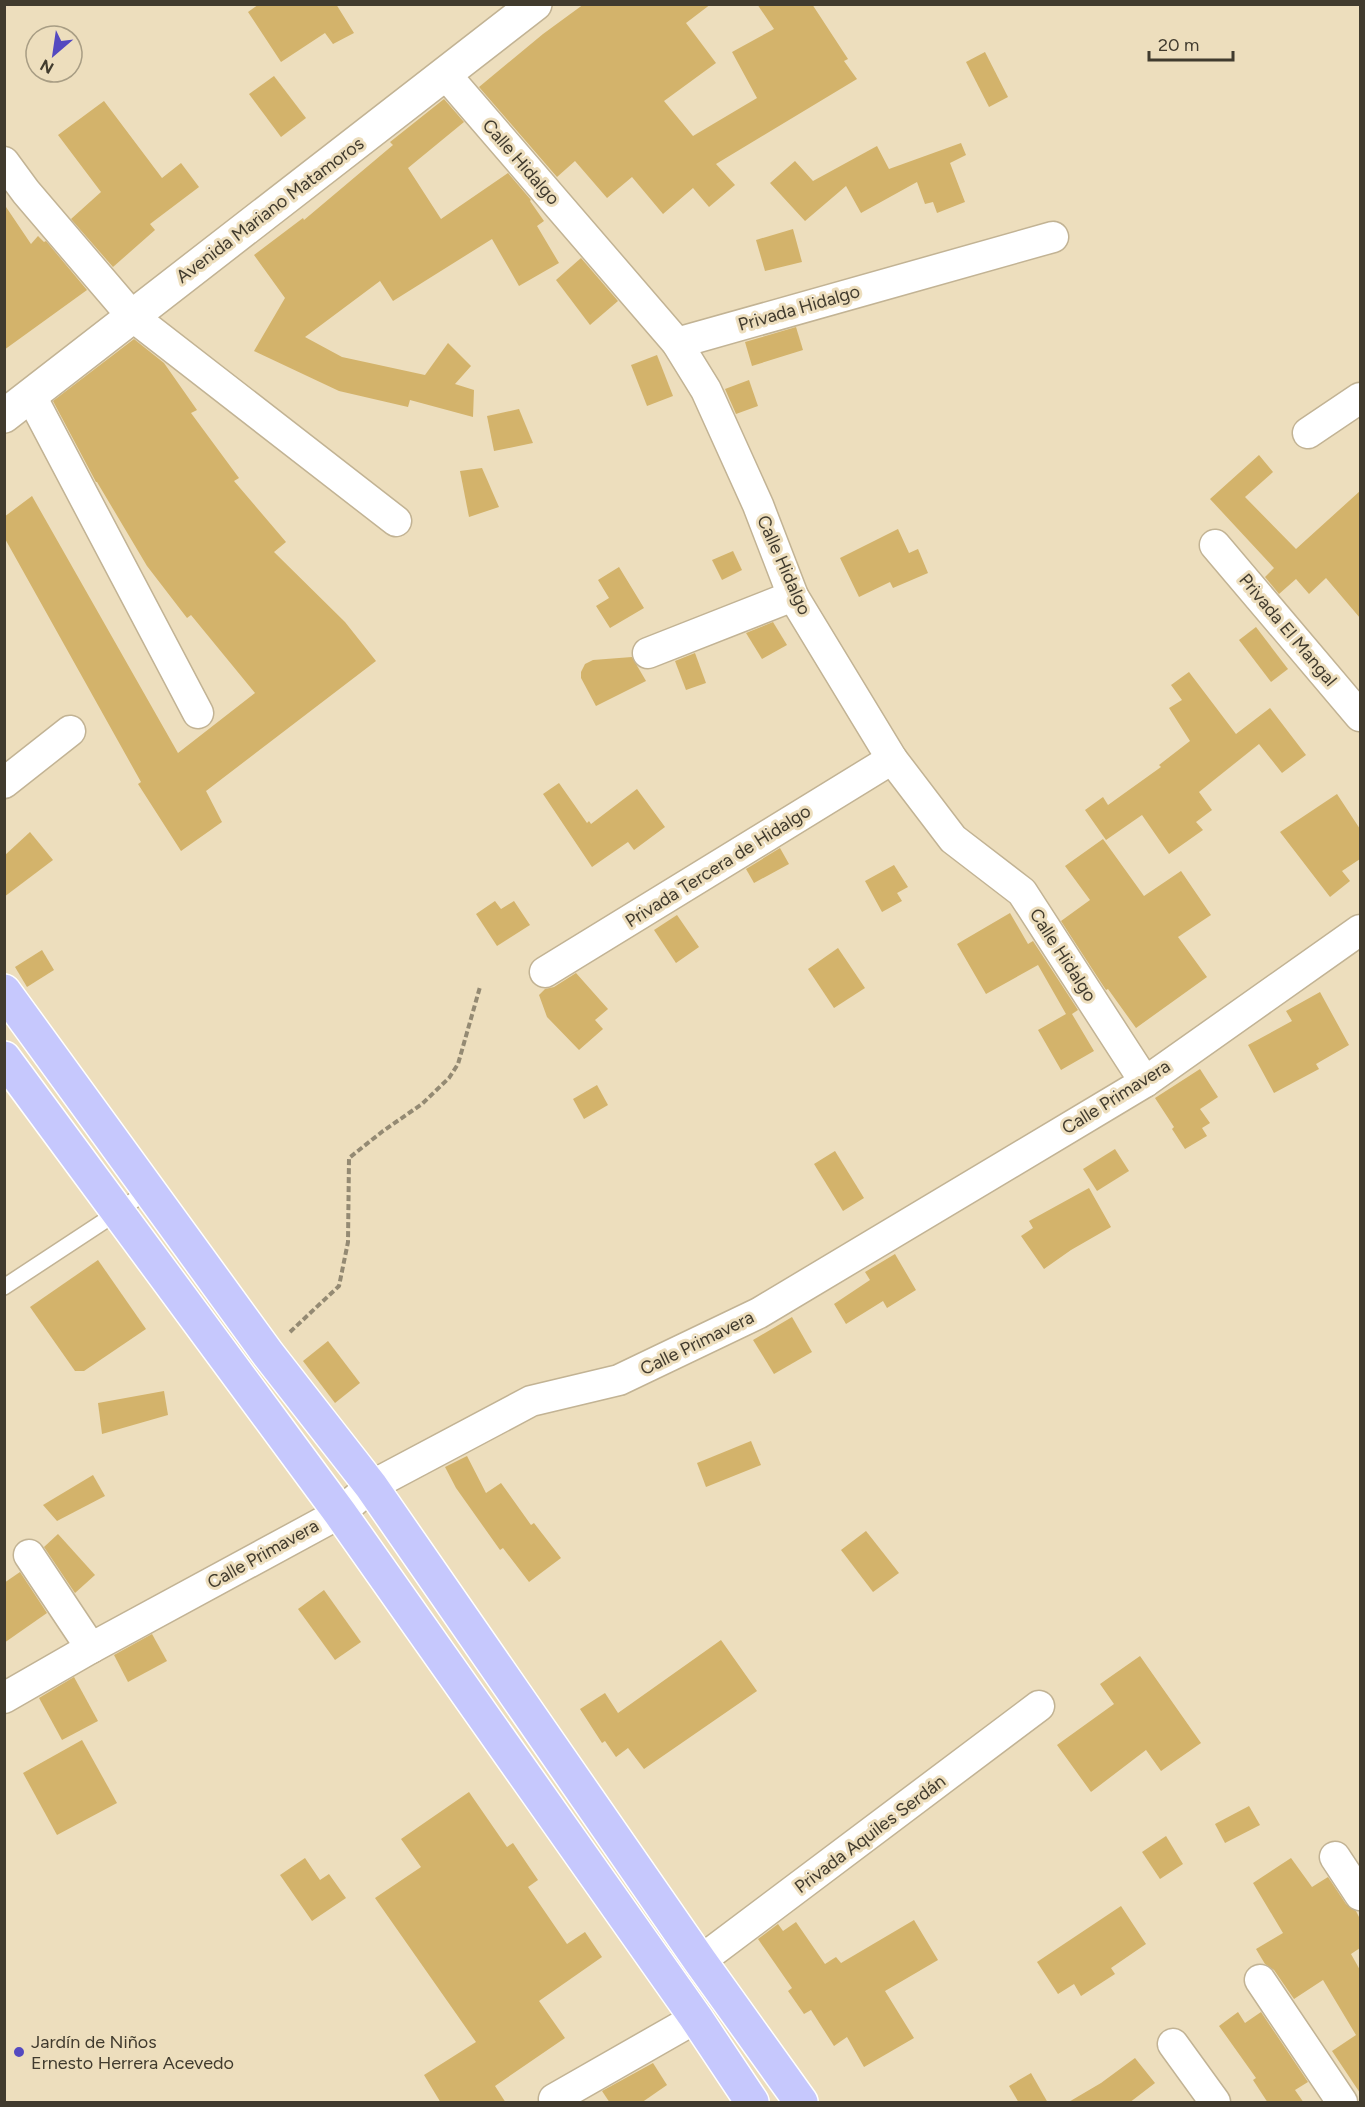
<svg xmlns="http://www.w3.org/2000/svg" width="1365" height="2107" viewBox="0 0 1365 2107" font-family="Figtree,sans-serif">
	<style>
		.building { fill: #d3b36b }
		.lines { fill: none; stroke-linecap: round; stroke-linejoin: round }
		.service-casing { stroke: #c2b394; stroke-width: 18 }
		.minor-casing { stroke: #c2b394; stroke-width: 33 }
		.tertiary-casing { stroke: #c2b394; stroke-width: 36 }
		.primary-casing { stroke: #fff; stroke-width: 36 }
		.path { stroke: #948a73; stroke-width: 4; stroke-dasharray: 6 3; stroke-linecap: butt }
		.service { stroke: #fff; stroke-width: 15 }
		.minor { stroke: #fff; stroke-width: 30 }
		.tertiary { stroke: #fff; stroke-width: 33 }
		.primary { stroke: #c6c8fd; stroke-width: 33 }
		.poi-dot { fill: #5449c0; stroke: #eddebd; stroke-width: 2 }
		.labels { text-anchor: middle; stroke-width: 6; stroke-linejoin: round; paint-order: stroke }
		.street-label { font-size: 18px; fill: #413b2e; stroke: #eddebd }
		.poi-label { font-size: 18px; fill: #413b2e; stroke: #eddebd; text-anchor: start }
	</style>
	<rect width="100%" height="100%" fill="#eddebd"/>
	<g class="building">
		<polygon points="259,4 336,4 354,33 333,44 325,33 281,62 248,12"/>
		<polygon points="584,4 711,4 686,23 716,63 664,101 693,136 757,98 732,52 774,29 757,4 812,4 848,59 844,61 857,79 716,164 735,185 709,207 693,188 663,214 632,177 607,198 575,161 557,177 479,87 543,34"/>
		<polygon points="985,52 1008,97 989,107 966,62"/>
		<polygon points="274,76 306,118 281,137 249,94"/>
		<polygon points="444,99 464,122 408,168 441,219 508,173 531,200 530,201 544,221 537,226 559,263 519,286 492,239 393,301 380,281 305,337 342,357 425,375 448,343 471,366 455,384 474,390 473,417 410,400 408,407 339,391 254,351 285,298 254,255 303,218 304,220 393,145 390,142"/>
		<polygon points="104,101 162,178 181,163 199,187 150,224 155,230 113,267 71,219 101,192 58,135"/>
		<polygon points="961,143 966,155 950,163 965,202 937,213 933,202 925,204 917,182 861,213 846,186 805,221 770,183 795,161 813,181 877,146 889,169"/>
		<polygon points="4,204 31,244 38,236 44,242 46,241 87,290 4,350"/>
		<polygon points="793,229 802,262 765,271 756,240"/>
		<polygon points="581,258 618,301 590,325 556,280"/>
		<polygon points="796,327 803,350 752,366 745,342"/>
		<polygon points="134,339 164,363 197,410 191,413 239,478 234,481 286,542 274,552 345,622 376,661 206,791 222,822 181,851 138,784 141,782 4,537 4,517 32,496 178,753 255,693 191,615 187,618 147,566 97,482 96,482 53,401"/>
		<polygon points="657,355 673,396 647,406 631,365"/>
		<polygon points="749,380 758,406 736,414 725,389"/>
		<polygon points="519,409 533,443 494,451 487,416"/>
		<polygon points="1259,455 1273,472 1245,497 1296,549 1360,491 1360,618 1326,578 1309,594 1296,579 1279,594 1265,577 1274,568 1210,499"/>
		<polygon points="482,468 499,507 469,517 460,471"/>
		<polygon points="898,529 909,553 918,549 928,573 893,588 890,582 859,597 840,558"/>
		<polygon points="733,551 742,570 722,580 712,560"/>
		<polygon points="619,567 644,608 610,628 596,606 609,598 598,580"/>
		<polygon points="773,622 787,645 762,659 746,633"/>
		<polygon points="1256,627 1288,669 1271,682 1239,640"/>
		<polygon points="695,653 706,683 686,690 675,661"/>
		<polygon points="632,657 646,681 596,706 581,678 581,672 585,664 593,660"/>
		<polygon points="1189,672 1236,734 1270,708 1306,755 1282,773 1259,744 1199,792 1212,810 1196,822 1203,830 1169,854 1142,815 1106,840 1085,810 1103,797 1108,805 1161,767 1159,765 1190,741 1169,708 1182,700 1171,685"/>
		<polygon points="559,783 587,823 589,821 591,824 637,789 665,827 634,850 628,842 592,867 543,794"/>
		<polygon points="1337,794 1360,829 1360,859 1342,871 1350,881 1330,897 1280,832"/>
		<polygon points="30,832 53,860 4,897 4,856"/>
		<polygon points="1103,839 1144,896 1181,871 1211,915 1178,937 1207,977 1136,1028 1108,989 1106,990 1061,921 1090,900 1065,866"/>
		<polygon points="780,848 789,864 754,883 746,869"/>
		<polygon points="894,865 908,887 897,893 902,901 882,912 865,881"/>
		<polygon points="495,901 501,909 514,901 530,925 497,946 476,914"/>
		<polygon points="1010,913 1028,944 1033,941 1078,1010 1072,1014 1094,1051 1061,1070 1038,1030 1066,1014 1038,965 986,994 957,944"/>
		<polygon points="677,915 699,947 676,963 654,930"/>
		<polygon points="838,948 865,988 834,1008 808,969"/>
		<polygon points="42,950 54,970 27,987 15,967"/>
		<polygon points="576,973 608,1009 595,1020 603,1029 579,1050 547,1017 539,995 545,989 554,987"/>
		<polygon points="1320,992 1349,1045 1316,1064 1319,1069 1274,1093 1248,1045 1292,1021 1286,1011"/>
		<polygon points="1200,1069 1218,1097 1200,1109 1210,1123 1202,1128 1207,1136 1185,1149 1172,1129 1174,1127 1155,1098"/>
		<polygon points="597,1085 608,1105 584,1119 573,1099"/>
		<polygon points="1115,1149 1129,1171 1097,1191 1083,1169"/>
		<polygon points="835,1151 864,1198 843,1211 814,1164"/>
		<polygon points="1089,1188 1111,1227 1071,1250 1044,1269 1021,1236 1033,1228 1029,1221"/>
		<polygon points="895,1254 916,1290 887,1308 883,1301 846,1324 834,1304 870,1280 865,1272"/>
		<polygon points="98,1260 146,1329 84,1371 75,1371 30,1307"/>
		<polygon points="792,1317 812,1352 774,1374 753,1340"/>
		<polygon points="328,1341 360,1383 335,1403 303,1361"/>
		<polygon points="164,1391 168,1415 102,1434 98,1403"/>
		<polygon points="751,1441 761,1465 706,1487 697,1463"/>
		<polygon points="467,1456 486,1493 501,1483 531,1525 534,1523 561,1558 529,1582 503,1548 500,1550 456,1488 445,1467"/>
		<polygon points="93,1475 105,1496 57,1521 43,1505"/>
		<polygon points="866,1531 899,1573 873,1592 841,1550"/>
		<polygon points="58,1534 95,1575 75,1593 44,1547"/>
		<polygon points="20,1572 47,1613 4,1643 4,1583"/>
		<polygon points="324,1590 361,1642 335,1660 298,1609"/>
		<polygon points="152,1634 167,1661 128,1682 114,1655"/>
		<polygon points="721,1640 757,1691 644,1769 628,1748 616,1757 605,1741 602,1743 580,1709 605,1693 618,1713"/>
		<polygon points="1140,1656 1201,1743 1161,1771 1146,1750 1091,1792 1057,1745 1114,1704 1100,1684"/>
		<polygon points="74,1677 98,1721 62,1740 39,1698"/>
		<polygon points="82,1740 117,1803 57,1835 23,1773"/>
		<polygon points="469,1792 507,1847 513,1843 538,1880 528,1887 567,1944 585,1932 602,1957 539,2001 565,2038 495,2086 506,2103 441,2103 424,2075 476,2042 375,1898 421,1867 401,1839"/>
		<polygon points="1249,1806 1260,1825 1225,1843 1215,1824"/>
		<polygon points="1166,1836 1183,1864 1160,1879 1142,1852"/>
		<polygon points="305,1858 320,1880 329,1874 346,1898 312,1921 280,1875"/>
		<polygon points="1291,1858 1312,1887 1328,1877 1346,1904 1356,1911 1360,1919 1360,1948 1351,1954 1360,1970 1360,2093 1332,2051 1356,2035 1323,1980 1294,1999 1274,1970 1265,1964 1256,1949 1283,1933 1253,1883"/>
		<polygon points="1121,1906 1146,1944 1111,1968 1115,1974 1081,1996 1074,1984 1058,1994 1037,1962"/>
		<polygon points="914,1920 938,1960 885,1991 914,2038 864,2067 847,2037 834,2046 811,2010 804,2014 788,1991 792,1988 758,1939 778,1924 783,1931 796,1922 825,1964 836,1957 841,1963"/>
		<polygon points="1238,2012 1245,2023 1261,2012 1308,2082 1295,2090 1304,2103 1268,2103 1253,2080 1256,2078 1219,2026"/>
		<polygon points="1135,2058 1155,2083 1129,2103 1067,2103 1101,2083"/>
		<polygon points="653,2063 667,2085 641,2103 610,2103 602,2091"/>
		<polygon points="1031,2073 1048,2103 1019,2103 1009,2086"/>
	</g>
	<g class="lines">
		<g class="service-casing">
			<polyline id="service" points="4,1287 118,1212 149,1189"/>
		</g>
		<g class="minor-casing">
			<g id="minor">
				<polyline points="446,75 677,343 706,390 758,505 793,596 892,759 953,839 1022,892 1145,1082"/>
				<polyline points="4,162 26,192 132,316 396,521"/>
				<polyline points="677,343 1053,237"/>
				<polyline points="31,396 198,713"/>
				<polyline points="1308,433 1360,398"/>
				<polyline points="1215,545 1360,716"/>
				<polyline points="648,653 793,596"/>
				<polyline points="4,783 70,731"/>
				<polyline points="545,972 892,759"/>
				<polyline points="29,1555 91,1648"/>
				<polyline points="4,1698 91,1648 340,1513 371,1486 531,1401 619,1380 759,1313 1145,1082 1360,930"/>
				<polyline points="1335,1857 1360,1895"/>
				<polyline points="700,1961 1039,1706"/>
				<polyline points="1260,1980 1342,2102"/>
				<polyline points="1173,2044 1215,2102"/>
				<polyline points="554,2099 696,2018"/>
			</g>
		</g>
		<g class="tertiary-casing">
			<polyline id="tertiary" points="4,416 535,4"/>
		</g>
		<g class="primary-casing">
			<g id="primary">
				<polyline points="4,991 268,1354 371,1486 700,1961 801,2102"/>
				<polyline points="4,1058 340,1513 696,2018 752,2102"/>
			</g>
		</g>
		<polyline class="path" points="290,1332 339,1286 348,1242 349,1158 383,1131 422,1104 449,1078 458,1064 480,987"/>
		<use href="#service" class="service"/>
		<use href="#minor" class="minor"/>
		<use href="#tertiary" class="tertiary"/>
		<use href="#primary" class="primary"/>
	</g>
	<circle class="poi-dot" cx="19" cy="2052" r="6"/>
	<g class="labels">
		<g class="street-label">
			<text transform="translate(521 162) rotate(49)" y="6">Calle Hidalgo</text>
			<text transform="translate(270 210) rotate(-37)" y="6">Avenida Mariano Matamoros</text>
			<text transform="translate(799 308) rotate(-16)" y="6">Privada Hidalgo</text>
			<text transform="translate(784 565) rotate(66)" y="6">Calle Hidalgo</text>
			<text transform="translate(1288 630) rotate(50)" y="6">Privada El Mangal</text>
			<text transform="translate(718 866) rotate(-32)" y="6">Privada Tercera de Hidalgo</text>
			<text transform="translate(1063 955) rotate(57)" y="6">Calle Hidalgo</text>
			<text transform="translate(1116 1097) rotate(-32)" y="6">Calle Primavera</text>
			<text transform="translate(697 1343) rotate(-26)" y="6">Calle Primavera</text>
			<text transform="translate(263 1554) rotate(-29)" y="6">Calle Primavera</text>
			<text transform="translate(870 1834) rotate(-37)" y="6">Privada Aquiles Serdán</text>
		</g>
		<g class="poi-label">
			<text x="31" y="2048">Jardín de Niños<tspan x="31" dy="21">Ernesto Herrera Acevedo</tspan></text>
		</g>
	</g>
	<rect width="1365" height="2107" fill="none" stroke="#413b2e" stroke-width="12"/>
	<g transform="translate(54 54) rotate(209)"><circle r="28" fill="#eddebd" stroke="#a89d84" stroke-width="1.5"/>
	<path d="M0-4.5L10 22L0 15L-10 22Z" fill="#5449c0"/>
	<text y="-9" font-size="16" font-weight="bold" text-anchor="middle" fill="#413b2e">N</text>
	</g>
	<path d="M1149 51v9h84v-9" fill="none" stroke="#413b2e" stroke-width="3"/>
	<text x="1158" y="51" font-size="18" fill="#413b2e" stroke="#eddebd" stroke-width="4.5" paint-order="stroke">20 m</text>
</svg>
